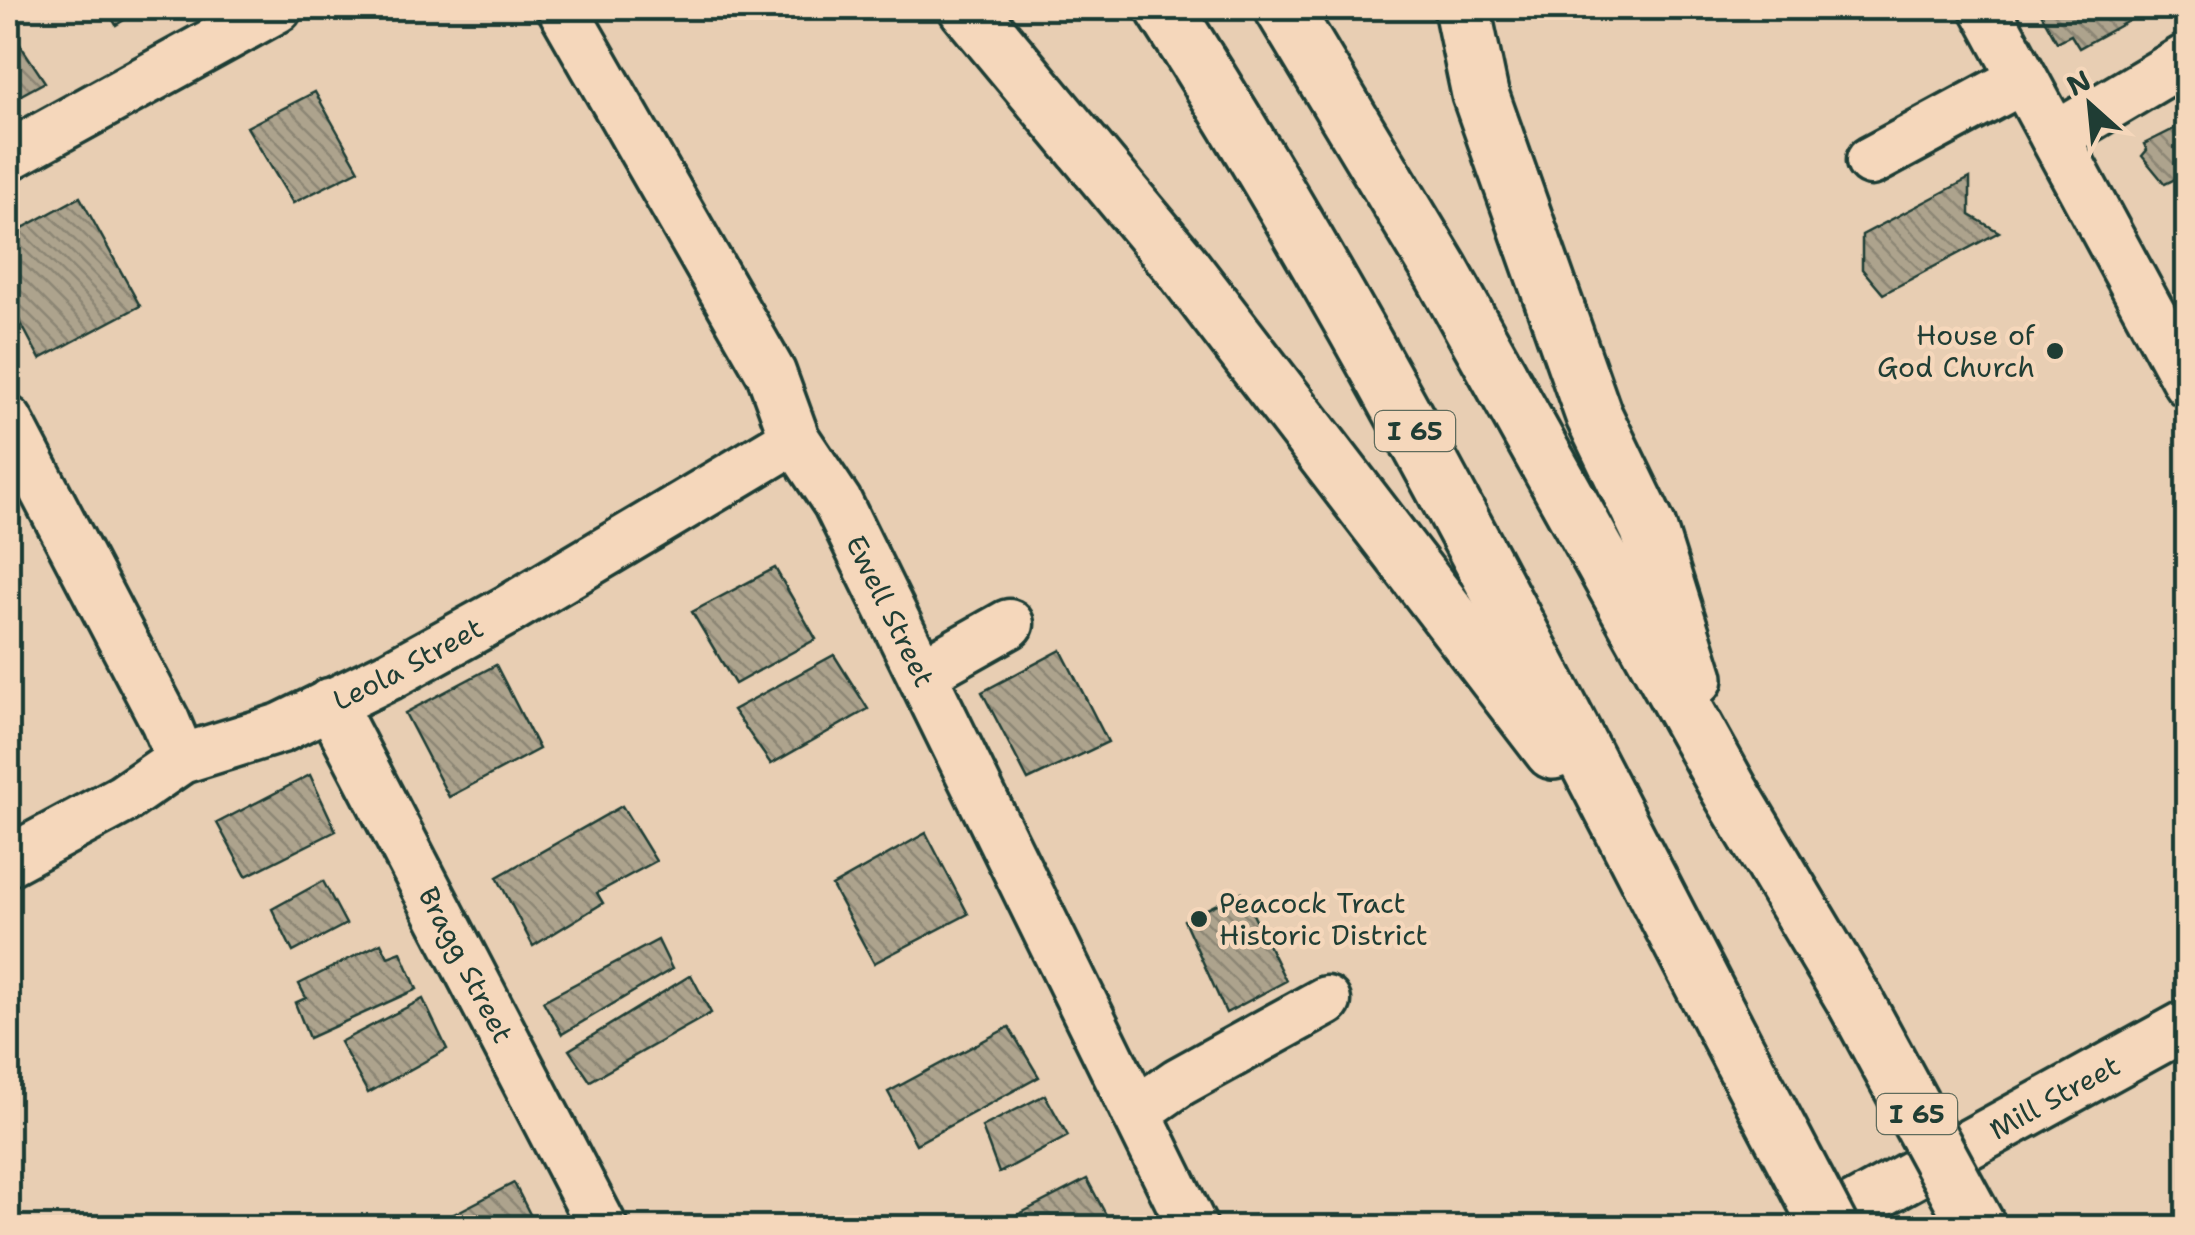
<svg xmlns="http://www.w3.org/2000/svg" width="2195" height="1235" viewBox="0 0 2195 1235" font-family="'Shantell Sans',sans-serif">
	<style>
		.building { fill: url(#building-back-hatch); stroke: #1f3d34; stroke-width: 2.5 }
		.lines { fill: none; stroke-linecap: round; stroke-linejoin: round }
		.minor-casing { stroke: #1f3d34; stroke-width: 55 }
		.motorway-casing { stroke: #1f3d34; stroke-width: 62 }
		.minor { stroke: #f5d7bb; stroke-width: 48 }
		.motorway { stroke: #f5d7bb; stroke-width: 55 }
		.motorway-bridge-casing { stroke: #1f3d34; stroke-width: 62; stroke-linecap: butt }
		.motorway-bridge { stroke: #f5d7bb; stroke-width: 55 }
		.poi-dot { fill: #1f3d34; stroke: #f5d7bb; stroke-width: 4 }
		.labels { text-anchor: middle; stroke-width: 9; stroke-linejoin: round; paint-order: stroke }
		.shield { fill: #f5d7bb; stroke: #5f6b5c; stroke-width: 2.5 }
		.shield-label { font-size: 25px; font-weight: bold; fill: #1f3d34 }
		.poi-label { font-size: 28px; fill: #1f3d34; stroke: #f5d7bb; text-anchor: end }
		.street-label { font-size: 28px; fill: #1f3d34; stroke: #f5d7bb }
	</style>
	<defs>
		<pattern id="building-back-hatch" width="6" height="6" patternUnits="userSpaceOnUse" patternTransform="scale(2.5)"><rect width="6" height="6" fill="#ada38d"/><path d="M-1 5l2 2M0 0l6 6M5-1l2 2" fill="none" stroke="#8c8674"/></pattern>
	</defs>
	<rect width="100%" height="100%" fill="#e8ceb3"/>
	<filter id="ink" filterUnits="userSpaceOnUse"><feTurbulence type="fractalNoise" baseFrequency=".01" numOctaves="2"/><feDisplacementMap in="SourceGraphic" scale="20" xChannelSelector="R" yChannelSelector="G"/><feConvolveMatrix kernelMatrix="1 2 1 2 8 2 1 2 1" color-interpolation-filters="sRGB"/></filter>
	<g filter="url(#ink)">
		<g class="building">
			<polygon points="106,8 143,8 116,25"/>
			<polygon points="2038,8 2152,8 2079,48 2071,35 2057,42"/>
			<polygon points="9,28 45,82 8,102 8,29"/>
			<polygon points="315,92 359,170 293,203 247,127"/>
			<polygon points="2188,122 2188,173 2165,184 2142,156 2147,150 2144,144"/>
			<polygon points="1970,178 1970,215 1999,232 1883,294 1862,269 1862,235"/>
			<polygon points="80,197 140,306 40,359 8,299 8,236"/>
			<polygon points="775,568 816,639 735,684 692,612"/>
			<polygon points="1061,650 1108,742 1028,780 982,692"/>
			<polygon points="834,655 868,709 771,764 733,710"/>
			<polygon points="496,665 539,749 449,797 405,713"/>
			<polygon points="310,775 336,831 246,876 217,823"/>
			<polygon points="622,806 656,861 597,893 603,903 533,946 497,877"/>
			<polygon points="926,833 968,914 874,963 832,886"/>
			<polygon points="323,881 346,924 293,952 272,909"/>
			<polygon points="1242,892 1286,981 1226,1013 1184,920"/>
			<polygon points="658,940 672,969 562,1034 543,1001"/>
			<polygon points="381,943 388,957 401,952 417,989 309,1038 295,1003 306,998 299,984"/>
			<polygon points="691,975 711,1013 590,1081 569,1050"/>
			<polygon points="423,999 447,1049 368,1093 340,1042"/>
			<polygon points="1009,1027 1039,1077 916,1144 888,1092"/>
			<polygon points="1045,1095 1068,1136 999,1173 982,1127"/>
			<polygon points="1087,1179 1113,1228 992,1228"/>
			<polygon points="514,1183 537,1228 427,1228"/>
		</g>
		<g class="lines">
			<g class="minor-casing">
				<g id="minor">
					<path id="s1" d="M562,8L771,373L795,439L837,502L1193,1228"/>
					<polyline points="1985,8 2188,383"/>
					<polyline points="2055,137 2188,58"/>
					<polyline points="8,156 277,8"/>
					<polyline points="1871,161 2023,79"/>
					<polyline points="8,421 165,721 181,759"/>
					<polyline points="922,673 1009,624"/>
					<path id="s2" d="M330,703L603,1228"/>
					<path id="s3" d="M8,861L123,799L181,759L281,728L390,675L508,610L795,439"/>
					<polyline points="1136,1112 1179,1082 1326,1001"/>
					<path id="s4" d="M1816,1228L2188,1024"/>
				</g>
			</g>
			<g class="motorway-casing">
				<g id="motorway">
					<polyline points="967,8 1179,263 1553,751"/>
					<path d="M1164,8C1380,345 1557,705 1742,1060"/>
					<polyline points="1283,8 1441,271 1730,791 1855,1001"/>
					<polyline points="1462,8 1480,94 1594,416 1648,528 1695,678"/>
				</g>
			</g>
			<use href="#minor" class="minor"/>
			<use href="#motorway" class="motorway"/>
			<g class="motorway-bridge-casing">
				<g id="motorway-bridge">
					<polyline points="1855,1001 1978,1228"/>
					<polyline points="1742,1060 1830,1228"/>
				</g>
			</g>
			<use href="#motorway-bridge" class="motorway-bridge"/>
		</g>
	</g>
	<g class="poi-dot">
		<circle cx="2055" cy="351" r="10"/>
		<circle cx="1199" cy="919" r="10"/>
	</g>
	<g class="labels">
		<g class="shield">
			<rect x="1375" y="411" width="80" height="40" rx="8"/>
			<rect x="1877" y="1094" width="80" height="40" rx="8"/>
		</g>
		<g class="shield-label">
			<text x="1415" y="440">I 65</text>
			<text x="1917" y="1123">I 65</text>
		</g>
		<g class="poi-label">
			<text x="2035" y="345">House of<tspan x="2035" dy="32">God Church</tspan></text>
			<text x="1219" y="913" text-anchor="start">Peacock Tract<tspan x="1219" dy="32">Historic District</tspan></text>
		</g>
		<g class="street-label">
			<text dy="10" stroke="none"><textPath href="#s1" startOffset="688">Ewell Street</textPath></text>
			<text dy="10" stroke="none"><textPath href="#s3" startOffset="448">Leola Street</textPath></text>
			<text dy="10" stroke="none"><textPath href="#s2" startOffset="295">Bragg Street</textPath></text>
			<text dy="10" stroke="none"><textPath href="#s4" startOffset="272">Mill Street</textPath></text>
		</g>
	</g>
	<rect width="2195" height="1235" fill="none" stroke="#f5d7bb" stroke-width="40"/>
	<rect x="20" y="20" width="2155" height="1195" fill="none" stroke="#1f3d34" stroke-width="4" filter="url(#ink)"/>
	<g transform="translate(2090 105) rotate(333)" stroke="#f5d7bb" stroke-width="8" paint-order="stroke">
	<path d="M0-8L18 38L0 25L-18 38Z" fill="#1f3d34"/>
	<text y="-15" font-size="28" font-weight="bold" text-anchor="middle" fill="#1f3d34">N</text>
	</g>
</svg>
